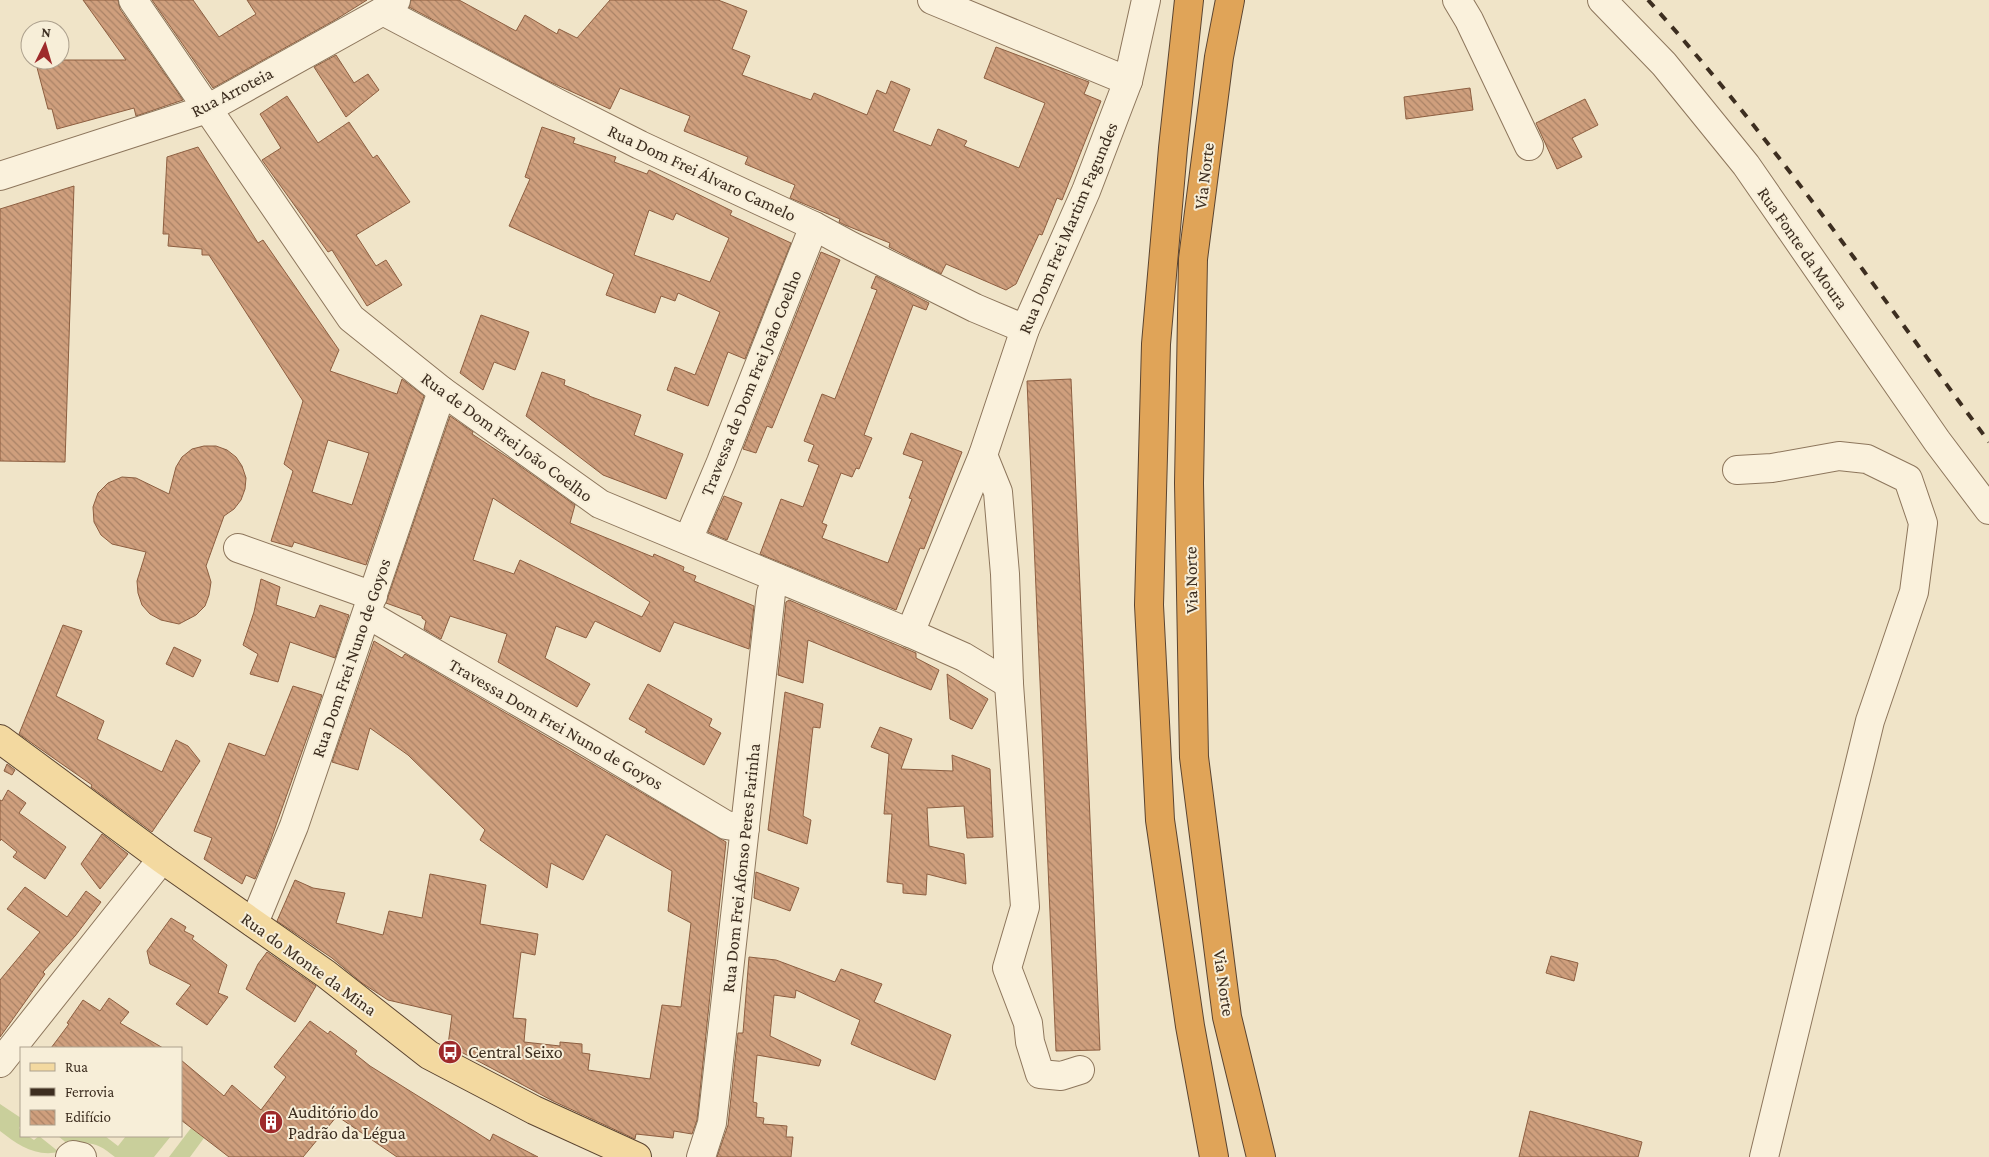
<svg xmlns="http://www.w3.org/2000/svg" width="1989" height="1157" viewBox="0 0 1989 1157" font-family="'Crimson Pro',serif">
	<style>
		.garden { fill: #c9cf9b }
		.building { fill: url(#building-back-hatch); stroke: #8d5f41; fill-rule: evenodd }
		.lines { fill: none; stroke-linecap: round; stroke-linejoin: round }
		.minor-casing { stroke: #8d765c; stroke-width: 30 }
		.major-casing { stroke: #5b4430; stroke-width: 30 }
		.highway-casing { stroke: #5b4430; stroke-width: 30 }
		.minor { stroke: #faf1dc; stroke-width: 28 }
		.major { stroke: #f3d9a0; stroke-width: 28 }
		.highway { stroke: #e0a458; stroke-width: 28 }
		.rail { stroke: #3d2e20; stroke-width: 4; stroke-dasharray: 9 9; stroke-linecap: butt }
		.labels { text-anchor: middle; stroke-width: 4; stroke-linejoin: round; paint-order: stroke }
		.street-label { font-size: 18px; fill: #3d2e20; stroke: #f7eed8 }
		.poi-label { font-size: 18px; fill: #3d2e20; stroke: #f7eed8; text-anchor: start }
	</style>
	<defs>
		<pattern id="building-back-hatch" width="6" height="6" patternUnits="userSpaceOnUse" patternTransform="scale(1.25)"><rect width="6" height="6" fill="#cf9f7d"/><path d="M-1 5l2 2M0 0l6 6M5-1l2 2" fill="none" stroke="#a98266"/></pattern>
	</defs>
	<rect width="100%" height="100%" fill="#f0e4c8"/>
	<g class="garden">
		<path d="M0,1104L21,1118V1125L19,1128L21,1130V1136H28L34,1140L39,1136L59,1152C35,1157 18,1145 0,1131Z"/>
		<polygon points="191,1128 204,1138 190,1157 169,1157"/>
		<path d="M58,1136H105L118,1146L126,1136H171L154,1157H115C98,1143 91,1141 69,1145Z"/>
	</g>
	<g class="building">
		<polygon points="83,0 118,0 120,9 183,100 136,116 134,108 57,129 52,109 48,109 35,60 126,60"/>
		<polygon points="152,0 193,0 219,37 256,14 247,0 367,0 335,20 213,88"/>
		<polygon points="411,0 459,0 516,31 525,15 557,34 559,29 577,38 610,0 718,0 747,11 732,49 750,56 742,75 811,100 814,93 867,115 877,90 886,94 891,81 910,89 893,131 931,146 938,129 967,141 964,146 1019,168 1045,103 984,78 996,47 1089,82 1084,94 1101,101 1062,200 1057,198 1042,235 1039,234 1016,284 1006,290 946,264 941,274 889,247 890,243 845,225 839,222 840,219 790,198 795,185 745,164 748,157 684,131 690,116 620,88 610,109 546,80 409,7"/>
		<polygon points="336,55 354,83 368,74 379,90 346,117 314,67"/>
		<polygon points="1470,88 1473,110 1406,119 1404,97"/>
		<polygon points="287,96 318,143 349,122 373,158 377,155 410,202 356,235 376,266 386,260 402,285 367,306 332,250 328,252 262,160 281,148 260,114"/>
		<polygon points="1585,99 1598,125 1572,138 1582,157 1557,169 1536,123"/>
		<path d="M542,127L575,138L573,143L616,157L614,162L647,174L649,170L732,211L730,215L791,243L745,359L728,352L708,406L667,390L675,367L695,375L720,312L678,293L675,301L661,296L655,313L606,295L614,274L509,226L530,179L525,177ZM649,210L673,220L676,213L729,238L710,282L634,255Z"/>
		<path d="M198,147L258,243L263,240L339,350L330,371L397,394L402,379L424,396L366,565L294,542L292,547L271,541L293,471L284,464L303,401L209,255H202V249L168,246L169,234H163L167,157ZM328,440L369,453L352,505L312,492Z"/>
		<polygon points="74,186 65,462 0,461 0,209"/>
		<polygon points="821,252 840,260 772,428 767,426 756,453 743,449"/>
		<polygon points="876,276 929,303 926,310 913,305 864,435 872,438 859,469 856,468 852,477 841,473 822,523 827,525 822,538 888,563 912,499 909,498 923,461 903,454 911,433 962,452 924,549 920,548 896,610 760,554 781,499 803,507 819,465 808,461 814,445 804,441 822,394 835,399 877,290 871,288"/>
		<polygon points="481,315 529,332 515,370 494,362 483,390 460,373"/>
		<polygon points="542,372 565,380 564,385 589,395 589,396 641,415 634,435 683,454 666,499 603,475 526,416"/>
		<polygon points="1071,379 1100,1050 1056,1051 1027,381"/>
		<path d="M450,416L473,432L472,434L510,459L575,505L570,523L653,557L654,554L684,567L683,571L696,576L694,581L754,606L749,649L674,622L660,652L595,621L586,638L556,626L545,658L590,684L577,707L498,662L507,634L450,616L441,639L424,629L426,621L422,618V616L386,603ZM493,498L650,602L642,617L520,560L514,574L473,560Z"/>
		<polygon points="204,446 216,446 227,450 236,457 242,466 246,478 245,489 241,500 234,509 224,516 206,566 211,582 209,595 205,606 196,615 179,624 161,620 150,614 142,605 138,593 137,581 146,552 112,544 101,535 94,522 93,507 98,493 108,483 122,477 136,478 169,494 176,467 182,457 192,449"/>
		<polygon points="724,496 742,503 727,540 708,532"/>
		<polygon points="261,579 280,587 276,605 315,618 320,605 349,615 335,658 290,642 278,682 250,674 258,654 243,645 254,612"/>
		<polygon points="789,600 916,653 916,658 939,670 931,690 808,640 803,683 778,675 786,602"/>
		<polygon points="63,625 82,631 56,696 104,721 97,739 162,772 176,740 188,746 200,761 152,832 91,787 92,785 19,734"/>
		<polygon points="374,641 402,658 405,654 726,842 697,1120 692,1134 674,1131 673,1138 636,1134 635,1139 553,1101 448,1045 452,1015 388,1000 362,983 332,958 277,921 295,880 313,888 345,893 336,923 383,935 389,911 422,918 430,874 486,885 480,924 538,934 535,955 521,952 513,1018 526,1019 524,1042 560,1046 560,1042 582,1044 582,1053 590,1054 588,1070 650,1079 662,1005 681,1007 691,923 668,911 672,871 606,834 583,880 551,863 547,888 480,840 485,830 408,755 370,728 358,770 332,762"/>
		<polygon points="174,647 201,660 193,677 166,664"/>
		<polygon points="947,674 988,699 972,729 950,719"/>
		<polygon points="648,684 712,719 709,726 721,733 704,765 645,732 647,729 629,719"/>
		<polygon points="293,686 322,695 268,848 255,879 246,875 242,884 204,859 212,838 194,831 229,743 265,756"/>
		<polygon points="785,692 823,704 820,728 813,727 803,816 811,820 807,844 768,830"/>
		<polygon points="880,727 912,739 901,769 953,771 952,755 990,769 993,837 967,838 964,806 927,808 929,846 964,854 966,884 927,874 926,895 903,893 903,884 887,882 892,814 884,814 889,754 871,747"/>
		<polygon points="7,764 15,770 12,775 4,771"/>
		<polygon points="8,790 26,803 19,813 66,847 45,879 13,857 17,852 1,839 0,841 0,800 2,801"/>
		<polygon points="102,834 128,854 100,889 81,864"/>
		<polygon points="756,872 799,888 790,911 754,898"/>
		<polygon points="25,887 67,917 86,891 101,902 75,936 43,972 45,974 0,1037 0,980 40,932 7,909"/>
		<polygon points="171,918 186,927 184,931 194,936 192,939 227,965 218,993 228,997 207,1025 176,1004 191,985 150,964 147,951"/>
		<polygon points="267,952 316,986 295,1022 246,989 258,964"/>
		<polygon points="1551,956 1578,963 1574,981 1546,973"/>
		<polygon points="749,957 776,960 835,982 841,969 882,984 874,1002 951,1035 935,1080 851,1044 860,1020 796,990 795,998 774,995 770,1036 821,1060 819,1066 757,1055 753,1102 757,1103 756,1117 764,1118 763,1124 787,1126 786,1137 793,1137 791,1157 717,1157 728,1125 738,1033 743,1033"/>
		<polygon points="109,998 129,1012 120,1023 163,1048 51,1048 69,1024 67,1023 83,1000 100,1011"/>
		<polygon points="310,1021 328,1034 330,1031 357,1051 355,1054 370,1066 490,1141 493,1134 538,1157 397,1157 337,1116 303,1157 229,1157 181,1120 181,1060 224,1096 232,1085 261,1110 286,1077 274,1067"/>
		<polygon points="1530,1111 1642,1142 1638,1157 1519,1157"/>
	</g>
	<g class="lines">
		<g class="minor-casing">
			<g id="minor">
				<polyline points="133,0 351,318 442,391 600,504 910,633 964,657 1009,684"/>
				<polyline points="932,0 1128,81"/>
				<polyline points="1457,0 1469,20 1529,146"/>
				<polyline points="1602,0 1664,64 1746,165 1937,441 1989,510"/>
				<polyline points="383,11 559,104 640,145 814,226 851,246 975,308 1025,329"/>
				<polyline points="0,176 207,109 383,11 396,0"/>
				<polyline points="983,455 998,492 1005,574 1009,684 1025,907 1007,968 1028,1023 1030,1042 1040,1074 1061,1076 1080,1070"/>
				<polyline points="1737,470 1772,468 1839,456 1867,459 1908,479 1923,523 1914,592 1870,721 1764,1157"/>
				<polyline points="688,540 721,462 814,226"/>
				<polyline points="238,548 373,596"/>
				<polyline points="367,614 579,737 726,825 745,828"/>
				<polyline points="910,633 983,455 1025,329 1086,191 1128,81 1146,0"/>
				<polyline points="254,923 294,826 442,391"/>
				<polyline points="0,1063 162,859"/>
				<polyline points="70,1157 73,1155 82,1157"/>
				<polyline points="701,1157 712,1123 771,593 777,578"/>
			</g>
		</g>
		<g class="major-casing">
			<polyline id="major" points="0,739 162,859 326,974 429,1055 534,1110 637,1157"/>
		</g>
		<g class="highway-casing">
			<g id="highway">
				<polyline points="1189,0 1173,148 1156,344 1149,605 1160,820 1190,1026 1214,1157"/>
				<polyline points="1230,0 1219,57 1193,259 1189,483 1194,757 1227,1017 1261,1157"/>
			</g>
		</g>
		<use href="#minor" class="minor"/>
		<use href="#major" class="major"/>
		<use href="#highway" class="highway"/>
		<path class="rail" d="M1648,0C1773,138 1878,293 1989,442"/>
	</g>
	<defs>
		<g id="bus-disc" transform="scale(1.25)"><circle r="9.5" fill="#9e2a2b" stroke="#f7eed8"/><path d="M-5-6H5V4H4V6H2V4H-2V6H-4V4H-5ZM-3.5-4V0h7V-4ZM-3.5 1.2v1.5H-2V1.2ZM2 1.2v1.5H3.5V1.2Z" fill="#fff"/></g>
		<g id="building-disc" transform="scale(1.25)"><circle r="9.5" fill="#9e2a2b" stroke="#f7eed8"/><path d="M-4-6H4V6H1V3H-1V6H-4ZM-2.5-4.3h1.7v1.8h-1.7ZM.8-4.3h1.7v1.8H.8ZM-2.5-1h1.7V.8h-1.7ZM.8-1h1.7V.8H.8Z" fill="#fff"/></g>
	</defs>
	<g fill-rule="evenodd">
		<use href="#bus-disc" x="450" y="1052"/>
		<use href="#building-disc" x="271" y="1122"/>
	</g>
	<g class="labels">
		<g class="street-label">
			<text transform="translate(232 92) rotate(-27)" y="6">Rua Arroteia</text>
			<text transform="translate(702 173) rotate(25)" y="6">Rua Dom Frei Álvaro Camelo</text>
			<text transform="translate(1204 176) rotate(-83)" y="6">Via Norte</text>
			<text transform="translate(1068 228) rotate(-67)" y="6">Rua Dom Frei Martim Fagundes</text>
			<text transform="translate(1803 248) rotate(55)" y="6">Rua Fonte da Moura</text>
			<text transform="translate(751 383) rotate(-68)" y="6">Travessa de Dom Frei João Coelho</text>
			<text transform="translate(507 437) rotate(36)" y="6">Rua de Dom Frei João Coelho</text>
			<text transform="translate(1191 580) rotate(-91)" y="6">Via Norte</text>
			<text transform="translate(351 658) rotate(-71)" y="6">Rua Dom Frei Nuno de Goyos</text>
			<text transform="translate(556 724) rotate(30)" y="6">Travessa Dom Frei Nuno de Goyos</text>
			<text transform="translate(741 868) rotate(-84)" y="6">Rua Dom Frei Afonso Peres Farinha</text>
			<text transform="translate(309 964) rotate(36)" y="6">Rua do Monte da Mina</text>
			<text transform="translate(1224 983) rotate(82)" y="6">Via Norte</text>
		</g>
		<g class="poi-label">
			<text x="468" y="1058">Central Seixo</text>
			<text x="288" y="1118">Auditório do<tspan x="288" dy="21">Padrão da Légua</tspan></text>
		</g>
	</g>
	<rect x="20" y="1047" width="162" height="90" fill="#f7eed8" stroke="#ada18e"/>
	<rect x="30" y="1063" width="25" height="8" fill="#f3d9a0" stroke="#ada18e"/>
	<text x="65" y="1072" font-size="15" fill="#3d2e20">Rua</text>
	<rect x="30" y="1088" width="25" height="8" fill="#3d2e20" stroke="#ada18e"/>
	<text x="65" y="1097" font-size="15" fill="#3d2e20">Ferrovia</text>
	<rect x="30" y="1110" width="25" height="15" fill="url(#building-back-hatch)" stroke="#ada18e"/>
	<text x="65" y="1122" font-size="15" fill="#3d2e20">Edifício</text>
	<g transform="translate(45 45) rotate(5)"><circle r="24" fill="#f7eed8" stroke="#ada18e"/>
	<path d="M0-4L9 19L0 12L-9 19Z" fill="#9e2a2b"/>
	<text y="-8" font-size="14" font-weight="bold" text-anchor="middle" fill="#3d2e20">N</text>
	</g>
</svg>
